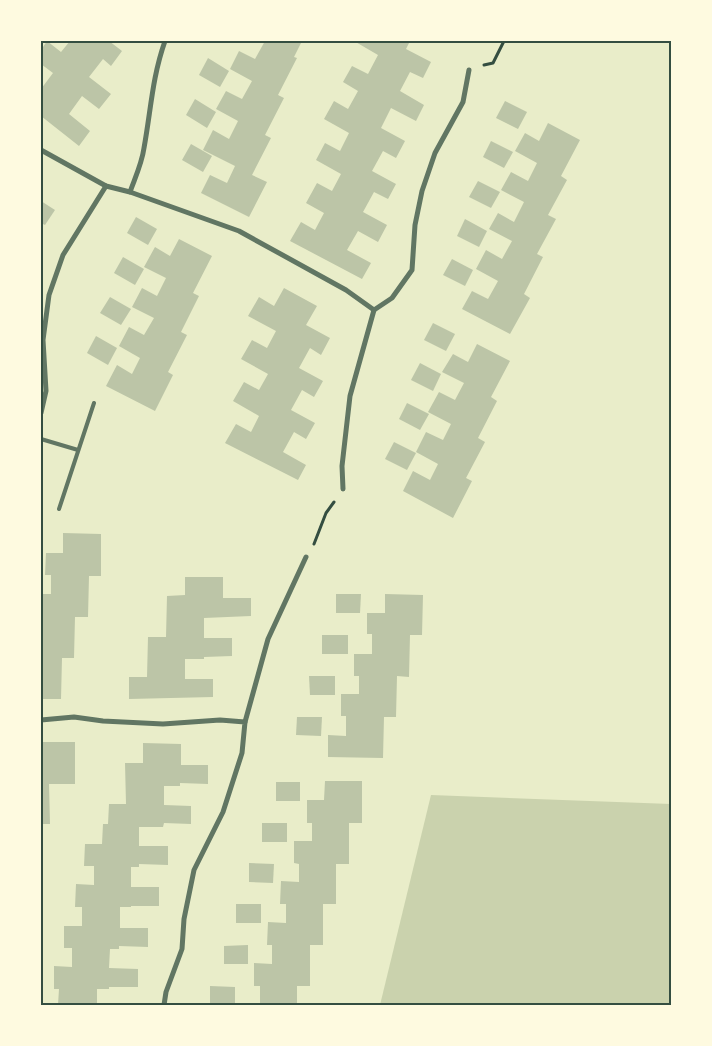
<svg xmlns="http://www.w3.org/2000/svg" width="712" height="1046" viewBox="0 0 712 1046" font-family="'Sofia Sans Condensed',sans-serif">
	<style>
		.green { fill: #cad2ad }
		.building { fill: #bcc5a7 }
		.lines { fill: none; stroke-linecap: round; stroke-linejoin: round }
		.path { stroke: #344e41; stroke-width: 3 }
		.service { stroke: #617663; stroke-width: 4 }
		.minor { stroke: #617663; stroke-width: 5 }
		.neatline { fill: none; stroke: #344e41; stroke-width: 2 }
	</style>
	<rect width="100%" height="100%" fill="#e9edc9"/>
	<polygon class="green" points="431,795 671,804 671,1005 380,1005"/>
	<g class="building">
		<polygon points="47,41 61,52 70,41 109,41 122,51 111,66 103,59 89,77 111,94 99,109 82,96 69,114 90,131 79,146 41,116 41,89 53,73 41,64 41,50"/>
		<polygon points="265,41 302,41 294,57 297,58 278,95 284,98 265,135 271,138 252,175 267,182 249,217 201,193 210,175 227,183 235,166 203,150 213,130 229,139 238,121 216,109 226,91 242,99 252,81 230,69 239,51 255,59"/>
		<polygon points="354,41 410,41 406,49 431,62 423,78 410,72 400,91 424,105 416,121 391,108 381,128 405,141 396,158 383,151 372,171 396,184 388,199 374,192 363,212 387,225 378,242 358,231 347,250 371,263 362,279 290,241 301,222 315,230 324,213 306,203 317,183 332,191 341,174 316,160 325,143 340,151 349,133 324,119 334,101 348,109 358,91 343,82 352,66 368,74 378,55"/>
		<polygon points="208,58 229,71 220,87 199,75"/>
		<polygon points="195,99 216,112 207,128 186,115"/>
		<polygon points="505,101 527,112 518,129 496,118"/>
		<polygon points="548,123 580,140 561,176 567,180 548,215 556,219 537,254 543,257 524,294 530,298 510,334 462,309 472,291 488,299 498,281 476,269 486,250 502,259 512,241 489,229 498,213 514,222 524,202 501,190 511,172 528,181 537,163 515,151 525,133 539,141"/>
		<polygon points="491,141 513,152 504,168 483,157"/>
		<polygon points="191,144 212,156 203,172 182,160"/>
		<polygon points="478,181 500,192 491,208 469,197"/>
		<polygon points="41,201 55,210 45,225 41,223"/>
		<polygon points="136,217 157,229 148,245 127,233"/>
		<polygon points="465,219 487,231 479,247 457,236"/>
		<polygon points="179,239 212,256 193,293 199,296 181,332 187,335 168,372 173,375 155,411 106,386 117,365 132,374 140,358 119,346 129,327 144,335 154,318 132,307 142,288 157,296 166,278 144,267 155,247 170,256"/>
		<polygon points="123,257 144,269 135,285 114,273"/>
		<polygon points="452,259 473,270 465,286 443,275"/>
		<polygon points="284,288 317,306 306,325 330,338 321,355 310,348 299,368 323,381 314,397 302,390 291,410 315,423 306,439 294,432 283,452 306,465 298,480 225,443 236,424 251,432 259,416 233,401 244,382 259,390 268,374 241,359 252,340 267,348 276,331 248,316 259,297 274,306"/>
		<polygon points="110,297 131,309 121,325 100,313"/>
		<polygon points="433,323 455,334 446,351 424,340"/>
		<polygon points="96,336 117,348 108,365 87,353"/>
		<polygon points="477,344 510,361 491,397 497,401 478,438 485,442 466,478 472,481 453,518 403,491 413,471 430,480 438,464 416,452 426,432 443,440 451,424 428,412 439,392 455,400 464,383 442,372 453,354 468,362"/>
		<polygon points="420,363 441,374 433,391 411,380"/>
		<polygon points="407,403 429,414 420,430 399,419"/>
		<polygon points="394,442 416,453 407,470 385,459"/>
		<polygon points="63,533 101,534 101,576 89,576 88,617 75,617 74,658 62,658 61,699 41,699 41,594 51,594 51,575 45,575 46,553 63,553"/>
		<polygon points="185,577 223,577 223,598 251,598 251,616 204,618 204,638 232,638 232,656 204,657 204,659 185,659 185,679 213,679 213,697 129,699 129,677 147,677 148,637 166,637 167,596 185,595"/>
		<polygon points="336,594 361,594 360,613 336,613"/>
		<polygon points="385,594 423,595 422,635 410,635 409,677 397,676 396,717 384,717 383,758 328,757 328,735 346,736 346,716 341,716 341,694 359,694 359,676 354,676 354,654 372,654 372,634 367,634 367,613 385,613"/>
		<rect x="322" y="635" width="26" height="19"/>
		<polygon points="309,676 335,676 335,695 310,695"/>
		<polygon points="297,717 322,717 321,736 296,735"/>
		<polygon points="41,742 75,742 75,784 49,784 50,824 41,824"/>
		<polygon points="143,743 181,744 181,765 208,765 208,784 180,783 180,786 164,786 164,805 191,806 191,824 164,823 163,827 139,827 139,846 168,846 168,865 139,864 139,867 131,867 131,887 159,887 159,906 131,906 131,907 120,907 120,928 148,928 148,947 119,946 119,949 110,949 109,968 138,969 138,987 109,987 109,989 97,989 97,1005 58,1005 59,989 54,989 54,966 72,967 72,948 64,948 64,926 82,926 82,907 75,907 76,884 94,885 94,866 84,866 85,844 102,844 103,824 108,824 109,804 126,804 125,763 143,763"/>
		<polygon points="325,781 362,781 362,823 349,823 349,864 336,864 336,904 323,904 323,945 310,945 310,986 297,986 297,1005 260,1005 260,986 254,986 254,963 272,964 272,945 267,945 268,922 286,923 286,904 280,904 281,881 299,882 299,864 294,863 294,841 312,841 312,823 307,823 307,800 324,800"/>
		<rect x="276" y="782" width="24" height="19"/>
		<rect x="262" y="823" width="25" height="19"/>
		<polygon points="249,863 274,864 273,883 249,882"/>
		<rect x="236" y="904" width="25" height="19"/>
		<polygon points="248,945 248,964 224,964 224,946"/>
		<polygon points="210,986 235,987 235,1005 210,1005"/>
	</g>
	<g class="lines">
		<g class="path">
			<polyline points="484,65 493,63 504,41"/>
			<polyline points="314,544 326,513 334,502"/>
		</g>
		<g class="service">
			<polyline points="41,439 78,450"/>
			<polyline points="59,509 94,403"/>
		</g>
		<g class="minor">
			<path d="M41,150L106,186L130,192C135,178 142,163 144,148C151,110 152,78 165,41"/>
			<polyline points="130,192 239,231 346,290 374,310"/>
			<polyline points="41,413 46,391 43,340 49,295 63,255 106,186"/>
			<polyline points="343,489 342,466 350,396 374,310 392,298 412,270 415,225 422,191 435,153 463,102 469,70"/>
			<polyline points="41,720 74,717 103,721 163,724 220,720 245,722 242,753 223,812 194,870 184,919 182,949 166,992 164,1005"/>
			<polyline points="245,722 268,639 306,557"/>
		</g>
	</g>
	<rect width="712" height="1046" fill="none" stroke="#fefae0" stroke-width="85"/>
	<rect x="42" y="42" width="628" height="962" class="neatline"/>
</svg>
